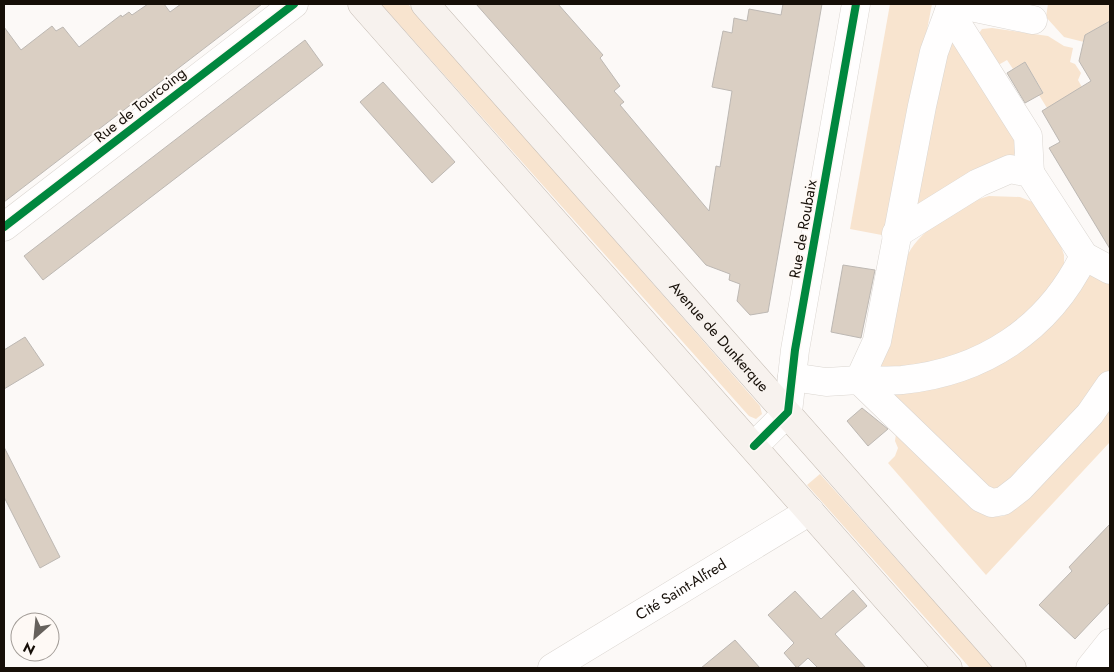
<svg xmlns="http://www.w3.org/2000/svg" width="1114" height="672" viewBox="0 0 1114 672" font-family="Jost,sans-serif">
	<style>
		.green { fill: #f8e4cf }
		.building { fill: #dacfc3; stroke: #bdb8b3 }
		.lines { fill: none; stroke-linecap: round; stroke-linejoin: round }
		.minor-casing { stroke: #dbd6d1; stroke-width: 29 }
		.major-casing { stroke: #c2b9b0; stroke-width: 29 }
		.minor { stroke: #fffefe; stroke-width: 28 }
		.major { stroke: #f7f2ee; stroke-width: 28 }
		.cycleway-casing { stroke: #fef9f5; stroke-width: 11 }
		.cycleway { stroke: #00873e; stroke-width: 8 }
		.labels { text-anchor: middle; stroke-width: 4; stroke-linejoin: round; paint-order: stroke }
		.street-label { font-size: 15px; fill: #160f08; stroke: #fef9f5 }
	</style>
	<rect width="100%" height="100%" fill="#fcf9f7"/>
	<g class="green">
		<polygon points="381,4 408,4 760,406 762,414 756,419 749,416"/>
		<polygon points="890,4 932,4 887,236 850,229"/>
		<polygon points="1048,4 1110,4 1110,21 1085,35 1084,42 1064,37 1046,17"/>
		<polygon points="992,28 1048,36 1064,46 1073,48 1070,62 1075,64 1081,73 1078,80 1083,89 1047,108 1039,95 1043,92 1025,62 1013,69 1007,60 993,68 977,36 982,29"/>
		<polygon points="950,40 958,41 1018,147 1014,155 972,175 903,224"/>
		<path d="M989,196L1020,197L1035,203L1059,240L1064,255V269L1041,307L962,360L881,370C880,349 885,331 891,310C896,289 900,267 911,249C926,226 963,203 989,196Z"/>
		<path d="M1097,271L1110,277V374L1001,491L987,490L886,393C920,386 959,384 991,369C1017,357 1066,298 1088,275Z"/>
		<path d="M1110,402V442L986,575L888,463L895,456L898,448L895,441L896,434C909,445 922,456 934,468C954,487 971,521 1004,516Z"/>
		<polygon points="820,474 994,668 970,668 807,485"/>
	</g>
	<g class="building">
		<polygon points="148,4 164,4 170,12 181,4 262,4 4,202 4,27 21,50 52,26 56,31 63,27 79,47 121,15 122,17 129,12 132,15"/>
		<polygon points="476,4 558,4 603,55 600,58 620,86 614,91 624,102 620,105 709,211 716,166 720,167 732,91 712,87 723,31 732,33 734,18 747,21 749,9 781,15 783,4 822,4 768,312 750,315 737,301 740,284 729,280 730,274 706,265"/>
		<polygon points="1110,21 1110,249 1049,148 1060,142 1042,111 1091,81 1079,61 1085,35"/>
		<polygon points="305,40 323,65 43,280 24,256"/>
		<polygon points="1025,62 1043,93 1025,103 1007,73"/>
		<polygon points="383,82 455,162 432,183 360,102"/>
		<polygon points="843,265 875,270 861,338 831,332"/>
		<polygon points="25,337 44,365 4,389 4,350"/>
		<polygon points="862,408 888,429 868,446 847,421"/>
		<polygon points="4,447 60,557 40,568 4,497"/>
		<polygon points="1110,524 1110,602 1075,639 1039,605 1072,571 1069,567"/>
		<polygon points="853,590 867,606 835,634 866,668 818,668 808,658 797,668 784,653 794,643 768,615 795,591 821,619"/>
		<polygon points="735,640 760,668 701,668"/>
	</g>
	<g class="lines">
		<g class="minor-casing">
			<g id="minor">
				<polyline points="949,11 1028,136 1030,173"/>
				<path d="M1033,20L966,6L949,11L934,52L922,106L877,341L859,380C873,380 888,381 902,380C982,372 1048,330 1084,256"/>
				<polyline points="4,227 294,4"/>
				<polyline points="896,234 978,183 1010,169 1030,173 1084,256 1110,270"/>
				<polyline points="792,377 826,382 859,380 981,498 992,503 1003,501 1020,488 1090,414 1110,385"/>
				<polyline points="754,446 788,412 795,350 856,4"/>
				<path id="s1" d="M552,668L810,511"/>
				<polyline points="1090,668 1110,643"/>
			</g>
		</g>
		<g class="major-casing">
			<g id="major">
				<polyline points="362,4 948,668"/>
				<path id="s2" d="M425,4L1012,668"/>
			</g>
		</g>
		<use href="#minor" class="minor"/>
		<use href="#major" class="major"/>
		<g class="cycleway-casing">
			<g id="cycleway">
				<polyline points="4,227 294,4"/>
				<polyline points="754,446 788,412 795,350 856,4"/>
			</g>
		</g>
		<use href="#cycleway" class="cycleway"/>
	</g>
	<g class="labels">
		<g class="street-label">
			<text transform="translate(140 105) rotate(-38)" y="5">Rue de Tourcoing</text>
			<text transform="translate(803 229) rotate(-80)" y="5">Rue de Roubaix</text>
			<text dy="5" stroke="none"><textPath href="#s2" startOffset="444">Avenue de Dunkerque</textPath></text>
			<text dy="5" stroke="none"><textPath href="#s1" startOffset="151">Cité Saint-Alfred</textPath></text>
		</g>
	</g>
	<rect width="1114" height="672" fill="none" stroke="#160f08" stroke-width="10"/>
	<g transform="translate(35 637) rotate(207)"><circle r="24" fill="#fef9f5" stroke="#a19b96"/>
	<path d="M0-4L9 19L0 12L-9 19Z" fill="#66615c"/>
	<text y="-8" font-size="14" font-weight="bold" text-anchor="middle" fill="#160f08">N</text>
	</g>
</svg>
